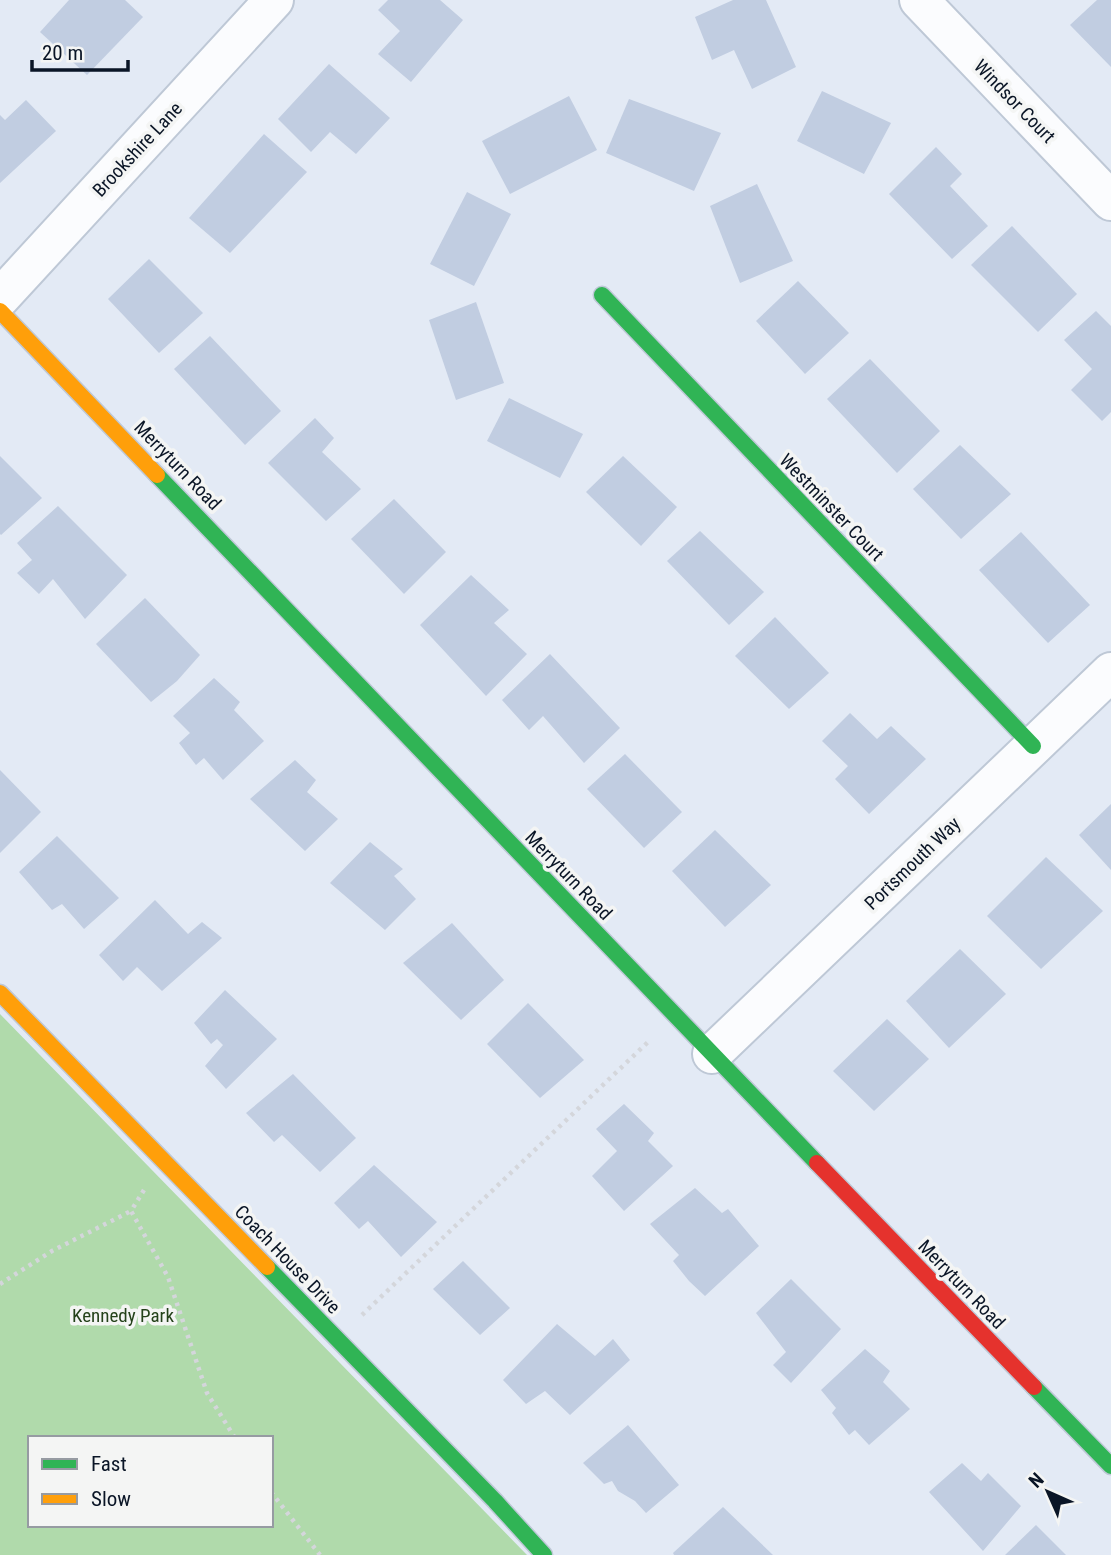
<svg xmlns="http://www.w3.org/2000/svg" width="1111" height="1555" viewBox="0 0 1111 1555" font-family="'Roboto Condensed',sans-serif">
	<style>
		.green { fill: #b0daab; fill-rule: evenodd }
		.building { fill: #c1cde1 }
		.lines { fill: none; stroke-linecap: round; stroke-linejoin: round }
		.street-casing { stroke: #bec8d6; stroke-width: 42 }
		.fast-casing { stroke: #bec8d6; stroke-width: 19 }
		.slow-casing { stroke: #bec8d6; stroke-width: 19 }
		.jam-casing { stroke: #bec8d6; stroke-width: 19 }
		.path { stroke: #d4d6db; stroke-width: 4.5; stroke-dasharray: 3.5 5; stroke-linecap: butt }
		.street { stroke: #fbfcfe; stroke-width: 38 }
		.fast { stroke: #30b455; stroke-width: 16 }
		.slow { stroke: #ff9f0a; stroke-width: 16 }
		.jam { stroke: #e5322d; stroke-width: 16 }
		.labels { text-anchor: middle; stroke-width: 7; stroke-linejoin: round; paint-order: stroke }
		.street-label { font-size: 19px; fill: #0a1526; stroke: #f4f5f4 }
		.park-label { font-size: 19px; fill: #24421a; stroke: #f4f5f4 }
	</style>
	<rect width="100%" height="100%" fill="#e3eaf5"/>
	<path class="green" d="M0,1014L527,1555H0ZM30,1438H271V1525H30Z"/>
	<g class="building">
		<polygon points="69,0 125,0 143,17 87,75 40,32"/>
		<polygon points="388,0 440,0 463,20 411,82 378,54 400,31 378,10"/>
		<polygon points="733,0 766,0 796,67 752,89 734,50 712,60 695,17"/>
		<polygon points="1097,0 1111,0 1111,67 1070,25"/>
		<polygon points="329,64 390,118 356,154 330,132 311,152 278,119"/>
		<polygon points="822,91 891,123 864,174 797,141"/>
		<polygon points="569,96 597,150 510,194 482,141"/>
		<polygon points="629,99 721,133 694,191 606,153"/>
		<polygon points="26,100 56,131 0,183 0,115 5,120"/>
		<polygon points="264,134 307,172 230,253 189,218"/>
		<polygon points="936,147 962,174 950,186 988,226 952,259 889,194"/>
		<polygon points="757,184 793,261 740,283 710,206"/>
		<polygon points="467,192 511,214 474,286 430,264"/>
		<polygon points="1012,226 1077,294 1038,332 971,265"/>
		<polygon points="149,259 203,313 159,353 108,299"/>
		<polygon points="798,281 849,333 805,374 756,321"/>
		<polygon points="476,302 504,383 456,400 429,320"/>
		<polygon points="1096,311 1111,326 1111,412 1102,421 1071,390 1092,369 1064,340"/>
		<polygon points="210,336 281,411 245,445 174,369"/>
		<polygon points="870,359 940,431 897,473 827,399"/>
		<polygon points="509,398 583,434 560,478 487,441"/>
		<polygon points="315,418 334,438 322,452 361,489 326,521 268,463"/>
		<polygon points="960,445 1011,494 961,539 913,489"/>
		<polygon points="0,456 42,498 1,535 0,534"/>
		<polygon points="623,456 677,507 641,546 586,492"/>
		<polygon points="394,499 446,552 404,594 351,539"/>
		<polygon points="58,506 127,575 85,619 53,579 39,594 17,573 32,560 17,543"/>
		<polygon points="700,531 764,592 729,625 667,561"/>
		<polygon points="1021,532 1090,605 1048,643 979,570"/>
		<polygon points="471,575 509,610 494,623 527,654 486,696 420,625"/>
		<polygon points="145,598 200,655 177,681 151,702 96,644"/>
		<polygon points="775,617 829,673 789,709 735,656"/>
		<polygon points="550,654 620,728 584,763 543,716 529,730 502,700"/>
		<polygon points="214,678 240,702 234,710 264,741 223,780 204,758 196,765 179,743 190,733 173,716"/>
		<polygon points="850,713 877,739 891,726 926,759 869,814 835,779 848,766 822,741"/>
		<polygon points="625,754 682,812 644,848 587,789"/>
		<polygon points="295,760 316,780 307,792 338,819 305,851 250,799"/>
		<polygon points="0,770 41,812 0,853"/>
		<polygon points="1111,804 1111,870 1079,835"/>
		<polygon points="715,830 771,885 725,927 672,871"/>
		<polygon points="57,836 119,898 84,929 62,904 52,910 19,872"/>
		<polygon points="370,842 403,869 394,876 416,899 385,930 330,883"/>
		<polygon points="1046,857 1103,911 1041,969 987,916"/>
		<polygon points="155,900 188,934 202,922 222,938 162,991 137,967 123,981 99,955"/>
		<polygon points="452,923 504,980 461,1020 403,963"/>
		<polygon points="960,949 1006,994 949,1048 906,1001"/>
		<polygon points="225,990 277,1039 226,1089 205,1066 223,1045 217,1039 211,1044 194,1023"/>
		<polygon points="528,1003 584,1060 540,1098 487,1044"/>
		<polygon points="887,1019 929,1059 874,1111 833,1071"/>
		<polygon points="293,1074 356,1138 320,1172 282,1135 274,1142 246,1113"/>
		<polygon points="624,1104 654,1133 648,1141 673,1166 624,1211 592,1176 617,1151 596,1129"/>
		<polygon points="374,1165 437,1222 401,1257 368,1221 359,1229 334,1203"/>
		<polygon points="695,1188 722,1213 728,1209 759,1246 705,1296 689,1281 673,1261 679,1255 650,1224"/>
		<polygon points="463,1261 510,1308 480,1335 433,1289"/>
		<polygon points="791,1279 841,1329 791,1383 773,1365 786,1352 756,1313"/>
		<polygon points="557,1324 595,1356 613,1339 630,1360 570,1415 545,1391 526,1404 503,1380"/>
		<polygon points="865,1349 890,1371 883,1382 910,1409 869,1445 855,1430 849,1435 832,1413 836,1408 821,1390"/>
		<polygon points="628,1425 679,1485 646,1513 635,1501 618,1491 612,1481 604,1484 583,1463"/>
		<polygon points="962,1463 981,1481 988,1473 1021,1506 983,1551 929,1492"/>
		<polygon points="723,1507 773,1555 674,1555 673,1553"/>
		<polygon points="1036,1525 1066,1555 1005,1555"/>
	</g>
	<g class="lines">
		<g class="street-casing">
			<g id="street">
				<polyline points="919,0 1111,201"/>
				<polyline points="0,298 274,0"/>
				<polyline points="712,1054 1111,672"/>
			</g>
		</g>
		<g class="fast-casing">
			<g id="fast">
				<polyline points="602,295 1033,746"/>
				<polyline points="157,475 817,1163"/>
				<polyline points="267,1267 495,1501 544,1555"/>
				<polyline points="1034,1387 1111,1466"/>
			</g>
		</g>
		<g class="slow-casing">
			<g id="slow">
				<polyline points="0,311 157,475"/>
				<polyline points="0,993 267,1267"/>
			</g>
		</g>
		<g class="jam-casing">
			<polyline id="jam" points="817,1163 1034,1387"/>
		</g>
		<g class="path">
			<polyline points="144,1190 131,1211 168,1277 207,1393 235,1438"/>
			<polyline points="0,1284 52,1251 131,1211"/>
			<polyline points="362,1315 648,1042"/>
			<polyline points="271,1492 320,1555"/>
		</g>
		<use href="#street" class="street"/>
		<use href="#fast" class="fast"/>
		<use href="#slow" class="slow"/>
		<use href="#jam" class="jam"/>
	</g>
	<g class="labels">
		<g class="street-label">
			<text transform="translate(1015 101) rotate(46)" y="7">Windsor Court</text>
			<text transform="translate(137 149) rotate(-47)" y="7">Brookshire Lane</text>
			<text transform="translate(178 465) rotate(46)" y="7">Merryturn Road</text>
			<text transform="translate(832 507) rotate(46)" y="7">Westminster Court</text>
			<text transform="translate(912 863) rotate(-44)" y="7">Portsmouth Way</text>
			<text transform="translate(569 875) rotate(46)" y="7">Merryturn Road</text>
			<text transform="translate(288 1259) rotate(46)" y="7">Coach House Drive</text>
			<text transform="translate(962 1284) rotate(46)" y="7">Merryturn Road</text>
		</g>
		<g class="park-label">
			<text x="123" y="1322">Kennedy Park</text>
		</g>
	</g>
	<rect x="28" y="1436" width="245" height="91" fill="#f4f5f4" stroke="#969ba2" stroke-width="2"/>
	<rect x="42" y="1459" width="35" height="10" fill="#30b455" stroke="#969ba2" stroke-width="2"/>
	<text x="91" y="1471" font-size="21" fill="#0a1526">Fast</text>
	<rect x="42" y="1494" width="35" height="10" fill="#ff9f0a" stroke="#969ba2" stroke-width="2"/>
	<text x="91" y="1506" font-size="21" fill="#0a1526">Slow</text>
	<g transform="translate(1048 1492) rotate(315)" stroke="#f4f5f4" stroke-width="5" paint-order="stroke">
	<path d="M0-5L12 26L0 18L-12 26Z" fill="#0a1526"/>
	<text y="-10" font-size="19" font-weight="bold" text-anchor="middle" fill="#0a1526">N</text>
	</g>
	<path d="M32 60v10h96v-10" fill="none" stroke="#0a1526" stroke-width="3.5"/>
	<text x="42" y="60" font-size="21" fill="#0a1526" stroke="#f4f5f4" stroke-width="5" paint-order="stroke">20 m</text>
</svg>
